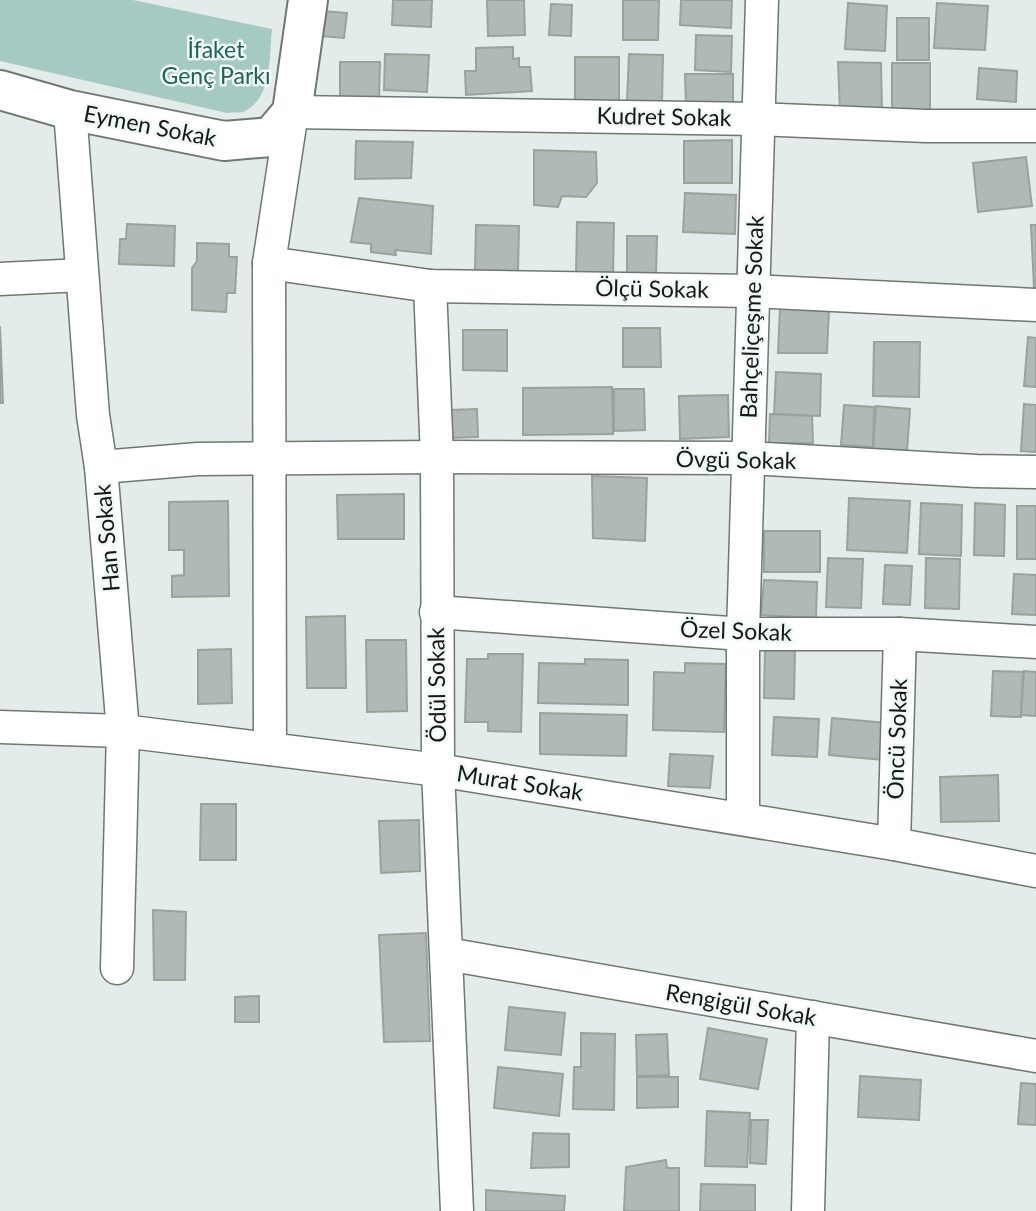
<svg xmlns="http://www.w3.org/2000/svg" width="1036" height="1211" viewBox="0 0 1036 1211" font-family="Lato,sans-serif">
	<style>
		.green { fill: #a5cac3 }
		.building { fill: #b1b9b7; stroke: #9aa2a0; stroke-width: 2 }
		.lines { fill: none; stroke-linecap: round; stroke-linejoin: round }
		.street-casing { stroke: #6f7775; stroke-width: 35 }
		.secondary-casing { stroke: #6f7775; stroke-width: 42 }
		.street { stroke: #fff; stroke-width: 32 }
		.secondary { stroke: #fff; stroke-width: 38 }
		.labels { text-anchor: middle; stroke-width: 5; stroke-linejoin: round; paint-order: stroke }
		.park-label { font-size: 23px; fill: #1a645a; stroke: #f1faf8 }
		.street-label { font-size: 23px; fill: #151817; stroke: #f1faf8 }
	</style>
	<rect width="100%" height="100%" fill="#e4eceb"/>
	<path class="green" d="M0,0H133L272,29C269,56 273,99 243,112C239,113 232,112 227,113L0,61Z"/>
	<g class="building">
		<polygon points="393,0 432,0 431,27 392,25"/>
		<polygon points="487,0 524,0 525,35 488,36"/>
		<polygon points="623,0 659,0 658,40 623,40"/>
		<polygon points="681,0 732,0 731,28 680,25"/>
		<polygon points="848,3 887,6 885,51 845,49"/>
		<polygon points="937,3 988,6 985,50 934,48"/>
		<polygon points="551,4 572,5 571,36 549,35"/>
		<polygon points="322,11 347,13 344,38 320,36"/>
		<rect x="897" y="18" width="32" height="42"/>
		<polygon points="696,35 732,36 731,72 695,70"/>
		<polygon points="513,47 513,59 519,58 519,67 530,67 532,91 466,95 465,71 476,71 476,48"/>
		<polygon points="385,54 429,55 427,92 384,90"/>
		<polygon points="629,54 663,55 662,102 627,101"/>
		<rect x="575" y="57" width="44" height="51"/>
		<polygon points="340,62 380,62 379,100 340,100"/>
		<polygon points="838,62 881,63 882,110 840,112"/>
		<rect x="892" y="63" width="38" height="50"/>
		<polygon points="979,68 1017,71 1016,102 977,99"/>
		<polygon points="685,74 733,74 733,109 686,106"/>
		<polygon points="732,140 732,183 684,183 684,141"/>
		<polygon points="356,141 413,142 411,178 355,179"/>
		<polygon points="534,150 596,152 597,183 586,197 562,196 558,207 534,205"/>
		<polygon points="1026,157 1032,206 978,212 973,163"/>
		<polygon points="685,193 736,195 735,234 683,232"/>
		<polygon points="359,198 433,206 431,254 395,250 396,255 371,252 371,244 351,242"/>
		<polygon points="577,222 614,223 613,277 576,276"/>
		<polygon points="127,224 175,226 174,266 119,264 120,239 126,239"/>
		<polygon points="476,225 519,226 518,272 475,271"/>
		<polygon points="1031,225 1036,225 1036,288 1034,288"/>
		<polygon points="627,236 657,236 656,274 627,274"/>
		<polygon points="197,243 229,244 229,257 237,257 235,293 227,293 226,312 192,310 192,268 197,261"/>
		<polygon points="780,308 829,309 827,353 778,353"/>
		<polygon points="0,326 3,403 0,403"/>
		<polygon points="623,328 660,328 661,367 623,367"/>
		<polygon points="463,330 507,330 507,371 463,370"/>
		<polygon points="1028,337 1036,338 1036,387 1024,386"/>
		<polygon points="874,342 920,342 919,397 873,396"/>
		<polygon points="776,372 821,374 820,416 774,414"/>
		<polygon points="612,387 613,434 523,435 523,388"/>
		<polygon points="614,389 644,389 645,430 614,431"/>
		<polygon points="728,395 729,437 680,439 679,396"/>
		<polygon points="1024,404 1036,405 1036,452 1021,451"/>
		<polygon points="844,405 874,407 873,447 841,445"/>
		<polygon points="876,406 910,409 907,452 873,449"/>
		<polygon points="477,409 478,437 449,438 449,410"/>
		<polygon points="770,414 812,416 813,443 769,443"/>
		<polygon points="592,476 647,478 645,541 593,538"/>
		<polygon points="404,494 404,539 338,539 337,495"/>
		<polygon points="849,498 910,501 907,553 847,550"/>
		<polygon points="228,501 229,596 172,597 172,576 184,575 184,550 169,550 169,502"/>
		<polygon points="921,503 962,505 961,556 919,554"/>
		<polygon points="975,503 1005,505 1004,556 974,555"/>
		<rect x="1017" y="506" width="19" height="53"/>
		<rect x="764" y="531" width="56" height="41"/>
		<polygon points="828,558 863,559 861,608 826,607"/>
		<polygon points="926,558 960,559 959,609 925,608"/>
		<polygon points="885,565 912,566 910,605 883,604"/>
		<polygon points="1014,574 1036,575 1036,615 1012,614"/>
		<polygon points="764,580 817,582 816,618 761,615"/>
		<polygon points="345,616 346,688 307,688 306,617"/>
		<polygon points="366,640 406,640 407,711 367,712"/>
		<polygon points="231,649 232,703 198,704 198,650"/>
		<polygon points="765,649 795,649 794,699 764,698"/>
		<polygon points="488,654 523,654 521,732 488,731 488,722 465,722 467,659 488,659"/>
		<polygon points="585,659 628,660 628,705 538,703 539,663 585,664"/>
		<polygon points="685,663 726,664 724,732 653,730 654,672 685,673"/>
		<polygon points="993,671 1023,672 1021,717 991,716"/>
		<polygon points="1024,671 1036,672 1036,716 1021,715"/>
		<polygon points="540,713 627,715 626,756 540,754"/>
		<polygon points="774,717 819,719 817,757 772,755"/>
		<polygon points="832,718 886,723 883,760 829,755"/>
		<polygon points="670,754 713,756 710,788 668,786"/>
		<polygon points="998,775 999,821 941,822 940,777"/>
		<polygon points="201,804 236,804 236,860 200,860"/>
		<polygon points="419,820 420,871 381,873 379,821"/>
		<polygon points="153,910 186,912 185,980 154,980"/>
		<polygon points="426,933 430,1041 384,1042 379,935"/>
		<polygon points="259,996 259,1022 235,1022 235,997"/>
		<polygon points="509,1007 565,1013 561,1055 505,1050"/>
		<polygon points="708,1028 767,1039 758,1089 700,1079"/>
		<polygon points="581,1033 615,1034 614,1110 573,1109 574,1067 581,1067"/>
		<polygon points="667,1034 669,1075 637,1076 636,1035"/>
		<polygon points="498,1067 563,1074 559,1116 494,1108"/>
		<polygon points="860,1076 921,1080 919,1120 858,1117"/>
		<polygon points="637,1077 678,1077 678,1107 637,1108"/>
		<polygon points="1021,1083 1036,1084 1036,1125 1018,1124"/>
		<polygon points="707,1111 750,1113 747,1167 705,1166"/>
		<polygon points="751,1120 768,1120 766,1164 750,1163"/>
		<polygon points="533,1133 569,1134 569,1167 531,1168"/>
		<polygon points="666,1160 667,1168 679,1168 679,1211 624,1211 626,1167"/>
		<polygon points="701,1184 755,1185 755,1211 700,1211"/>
		<polygon points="486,1190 565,1196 564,1211 486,1211"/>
	</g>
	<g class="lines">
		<g class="street-casing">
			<g id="street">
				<polyline points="70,110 93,415 101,467 123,731 117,968"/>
				<polyline points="269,263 430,286 753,291 1036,305"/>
				<polyline points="0,279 82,275"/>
				<polyline points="430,286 437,457 438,770 457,1211"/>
				<polyline points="101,467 198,459 437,457 748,458 976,471 1036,472"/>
				<polyline points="436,612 743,634 900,634 1036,642"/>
				<polyline points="0,727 123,731 438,770 894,844 1036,871"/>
				<polyline points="270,749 269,263 292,112 758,119 926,126 1036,126"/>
				<polyline points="743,819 743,634 762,0"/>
				<polyline points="894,844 900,634"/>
				<polyline points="447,954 1036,1056"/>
				<polyline points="808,1211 813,1017"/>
			</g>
		</g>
		<g class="secondary-casing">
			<polyline id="secondary" points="0,90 70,110 224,141 271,137 292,112 308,0"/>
		</g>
		<use href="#street" class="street"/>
		<use href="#secondary" class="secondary"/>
	</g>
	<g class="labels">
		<g class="park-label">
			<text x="216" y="58">İfaket<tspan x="216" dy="26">Genç Parkı</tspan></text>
		</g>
		<g class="street-label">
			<text transform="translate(664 117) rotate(1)" y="8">Kudret Sokak</text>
			<text transform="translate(150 126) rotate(11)" y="8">Eymen Sokak</text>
			<text transform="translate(652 289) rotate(1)" y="8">Ölçü Sokak</text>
			<text transform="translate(752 317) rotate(-88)" y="8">Bahçeliçeşme Sokak</text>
			<text transform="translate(736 460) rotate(1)" y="8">Övgü Sokak</text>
			<text transform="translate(107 538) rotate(-95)" y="8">Han Sokak</text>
			<text transform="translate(736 631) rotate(2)" y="8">Özel Sokak</text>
			<text transform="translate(437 685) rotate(-91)" y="8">Ödül Sokak</text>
			<text transform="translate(897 739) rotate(-88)" y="8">Öncü Sokak</text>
			<text transform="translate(520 783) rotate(9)" y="8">Murat Sokak</text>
			<text transform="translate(741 1005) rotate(10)" y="8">Rengigül Sokak</text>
		</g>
	</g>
</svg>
